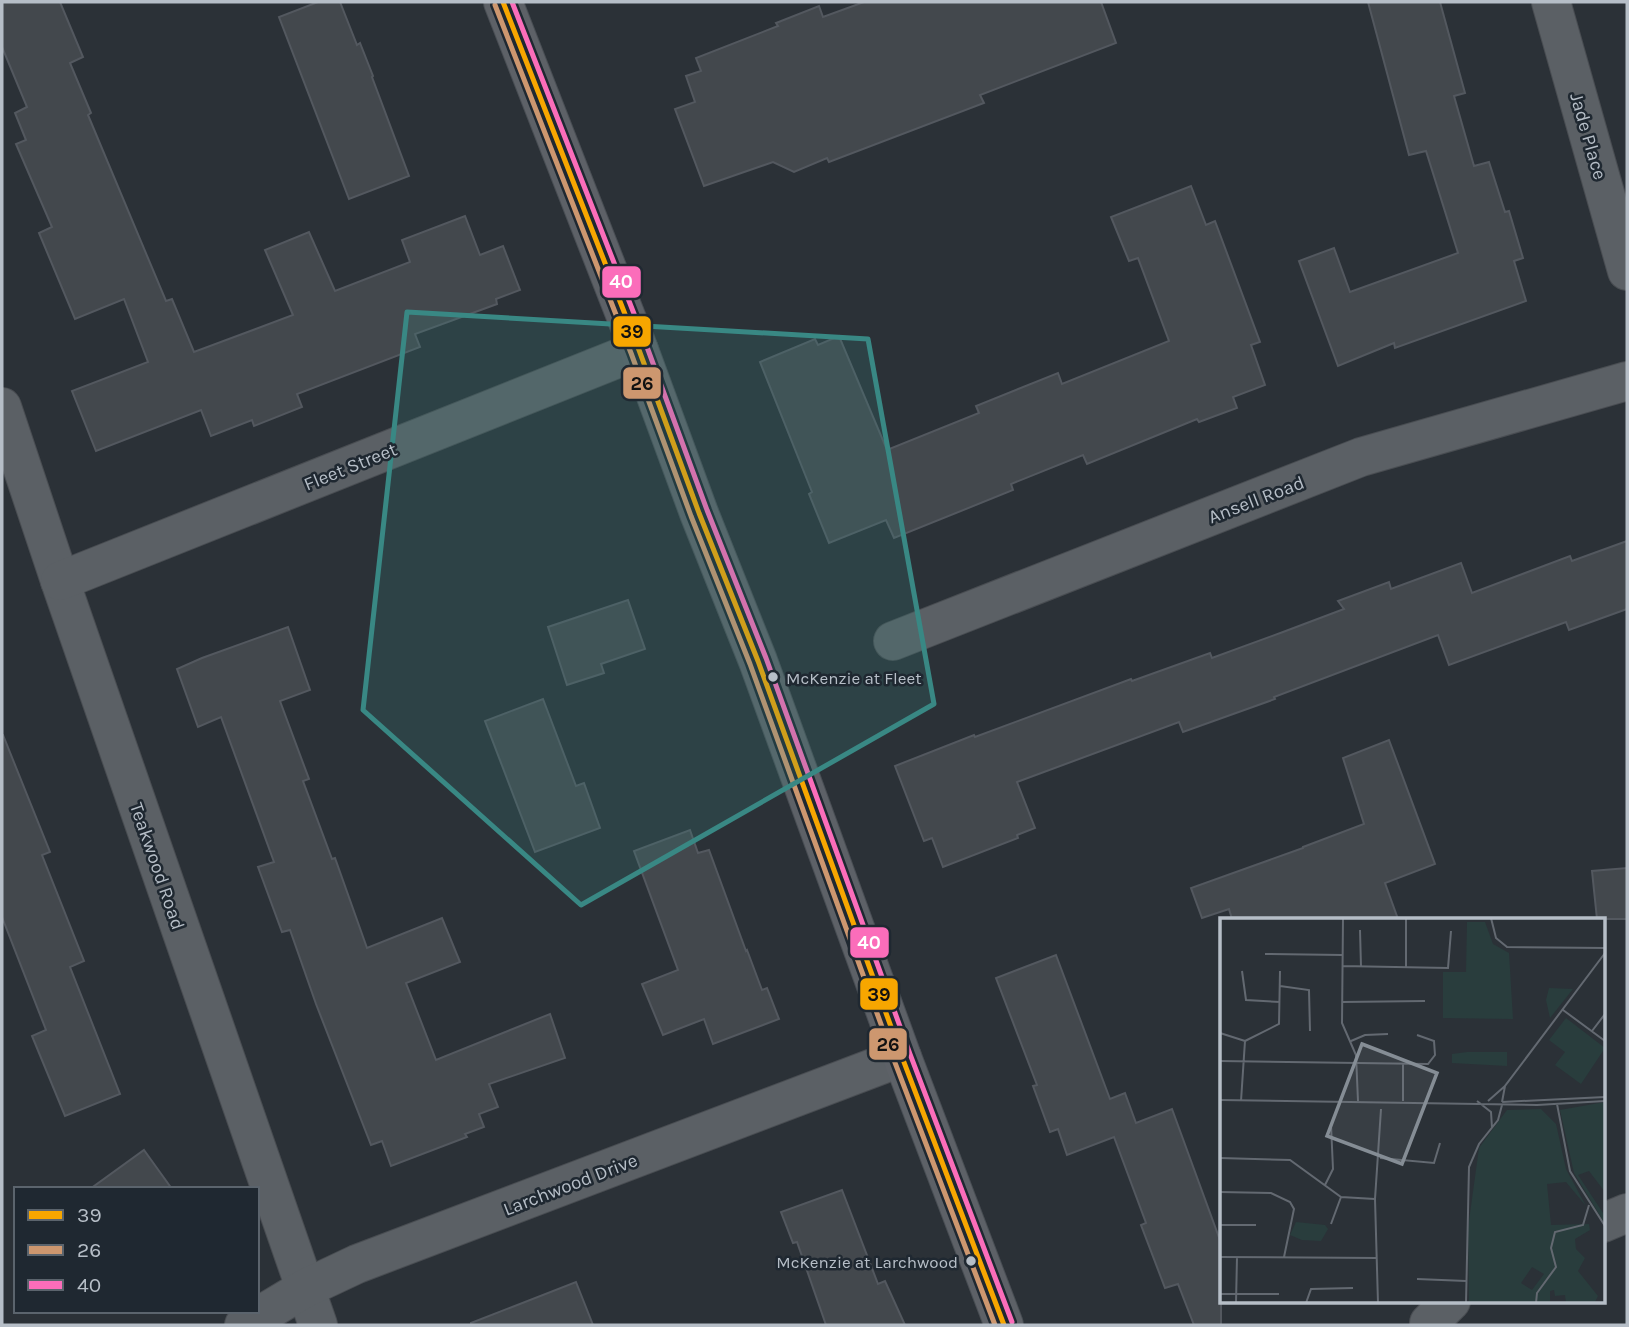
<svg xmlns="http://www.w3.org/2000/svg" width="1629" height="1327" viewBox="0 0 1629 1327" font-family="Karla,sans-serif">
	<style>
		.building { fill: #43484d; stroke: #53585f; stroke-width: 2 }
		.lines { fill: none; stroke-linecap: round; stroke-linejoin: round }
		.minor-casing { stroke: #494d52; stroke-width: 40 }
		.major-casing { stroke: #494e54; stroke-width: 40 }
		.minor { stroke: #5b6065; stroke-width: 38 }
		.major { stroke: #5d6167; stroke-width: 38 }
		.bus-1-casing { stroke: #1f2831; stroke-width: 10 }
		.bus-2-casing { stroke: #1f2831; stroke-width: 10 }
		.bus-3-casing { stroke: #1f2831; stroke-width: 10 }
		.bus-1 { stroke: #f7a600; stroke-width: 5 }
		.bus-2 { stroke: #cd976f; stroke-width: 5 }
		.bus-3 { stroke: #fb6dba; stroke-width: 5 }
		.marked { fill: #398884; fill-opacity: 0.2; stroke: #398884; stroke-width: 5; stroke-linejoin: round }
		.bus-dot { fill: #b6bec7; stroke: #1f2831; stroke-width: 2.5 }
		.labels { text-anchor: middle; stroke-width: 5; stroke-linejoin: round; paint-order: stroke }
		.bus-label { font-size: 17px; fill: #b6bec7; stroke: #1f2831; text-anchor: start }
		.street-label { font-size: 19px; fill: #b6bec7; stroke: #1f2831 }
		.inset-road { fill: none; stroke: #636971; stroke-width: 2 }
		.view { fill: #858d95; fill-opacity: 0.15; stroke: #858d95; stroke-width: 3.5 }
		.inset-edge { fill: none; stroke: #b6bec7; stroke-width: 3.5 }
		.line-badge { stroke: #1f2831; stroke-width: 2.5 }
		.badge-label { font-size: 19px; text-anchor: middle; font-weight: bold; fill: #fff }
		.pale-badge-label { font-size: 19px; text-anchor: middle; font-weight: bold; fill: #111 }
	</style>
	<rect width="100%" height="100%" fill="#2b3137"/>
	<g class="building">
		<polygon points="2,2 60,2 83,57 70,63 91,113 88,115 166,301 172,299 194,352 293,315 265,250 309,232 335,291 410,262 402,240 465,216 480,255 503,246 520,290 496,299 497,304 415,334 420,347 297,394 302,407 254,426 252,420 211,436 201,410 96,451 72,391 148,362 124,299 75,319 39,233 52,227 16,144 26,140 15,113 27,107 2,47"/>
		<polygon points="318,2 340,2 357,45 360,43 373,76 372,77 409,176 349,199 279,17"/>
		<polygon points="864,2 1101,2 1116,43 980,95 984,103 829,162 827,158 794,172 773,162 704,186 675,109 695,102 686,76 701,71 696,58 778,26 776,23 819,6 823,17"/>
		<polygon points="1368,2 1440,2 1465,93 1454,96 1474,166 1489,162 1505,212 1509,211 1523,258 1514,261 1526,301 1395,348 1394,343 1338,366 1299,261 1334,248 1350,292 1458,253 1426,151 1409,155"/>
		<polygon points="1191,186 1206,225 1215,221 1260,342 1251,345 1265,385 1233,397 1237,408 1199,422 1197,419 1087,464 1083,455 1011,484 1013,490 894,538 886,520 829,543 809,494 812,492 760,362 815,339 818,345 839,336 887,450 979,413 976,406 1058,373 1062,384 1169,341 1138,258 1129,261 1111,217"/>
		<polygon points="1627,541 1627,609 1569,630 1566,622 1449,665 1438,635 1274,697 1275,699 1183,732 1179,722 1017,782 1035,828 1017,835 1018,838 943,867 932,838 924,841 895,766 974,735 975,737 1131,679 1132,681 1210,653 1212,658 1283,632 1344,609 1338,601 1389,582 1391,589 1461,563 1472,593 1570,556 1572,561"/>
		<polygon points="628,600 645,649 601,664 604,673 567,685 548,627"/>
		<polygon points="288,627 310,690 280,701 309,779 303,781 332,859 335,858 367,948 442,918 460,962 406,983 436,1060 550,1014 565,1058 489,1084 498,1107 479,1114 484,1127 465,1134 467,1137 391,1166 382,1141 371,1145 316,1004 290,930 282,932 258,867 274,862 221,717 198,727 177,669 202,658"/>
		<polygon points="543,699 576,786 584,783 600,828 535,852 485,721"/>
		<polygon points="2,735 3,735 50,852 42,855 84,961 70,967 120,1094 65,1116 32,1036 46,1030 2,917"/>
		<polygon points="1389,740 1435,864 1385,883 1398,919 1232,919 1229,909 1202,918 1191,888 1303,848 1303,847 1364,824 1343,758"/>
		<polygon points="690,830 698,853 709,850 746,951 747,950 762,990 767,988 779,1019 713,1044 704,1019 663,1035 642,984 678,970 634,851"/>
		<polygon points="1627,868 1627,919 1597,919 1592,871"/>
		<polygon points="1056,955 1110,1099 1125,1093 1136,1123 1172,1109 1221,1243 1221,1325 1194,1325 1178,1284 1165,1288 1141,1225 1146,1223 1114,1137 1067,1155 1058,1129 1050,1132 1033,1086 1037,1085 996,978"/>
		<polygon points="144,1150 172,1189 90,1189"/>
		<polygon points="842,1190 878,1284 885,1281 905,1325 826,1325 797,1242 793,1243 781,1212"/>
		<polygon points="576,1282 593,1325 471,1325 471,1323"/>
	</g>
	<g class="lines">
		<g class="minor-casing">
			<g id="minor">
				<polyline points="1551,2 1627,271"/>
				<polyline points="2,407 60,581 318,1325"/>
				<polyline points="60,581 639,350"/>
				<polyline points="893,641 1361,457 1627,381"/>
				<polyline points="1603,1223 1627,1213"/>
				<polyline points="1429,1323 1451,1301"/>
				<polyline points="244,1325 304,1289 357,1264 902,1057"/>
			</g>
		</g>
		<g class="major-casing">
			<polyline id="major" points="503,2 639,350 699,513 758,661 902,1057 1004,1325"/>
		</g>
		<use href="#minor" class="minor"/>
		<use href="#major" class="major"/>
		<g class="bus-1-casing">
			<polyline id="bus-1" points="503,2 639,350 699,513 758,661 902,1057 1004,1325"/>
		</g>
		<g class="bus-2-casing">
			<polyline id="bus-2" points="495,5 631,353 691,516 750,664 894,1060 995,1325"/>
		</g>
		<g class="bus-3-casing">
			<polyline id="bus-3" points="512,2 647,347 707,510 766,658 910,1054 1012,1322"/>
		</g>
		<use href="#bus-1" class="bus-1"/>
		<use href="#bus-2" class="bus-2"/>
		<use href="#bus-3" class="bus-3"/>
	</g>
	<path class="marked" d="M407,312L868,339L934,704L581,905L363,710Z"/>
	<g class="bus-dot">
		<circle cx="773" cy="677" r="6"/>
		<circle cx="971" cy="1261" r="6"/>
	</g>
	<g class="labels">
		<g class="bus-label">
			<text x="786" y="684">McKenzie at Fleet</text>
			<text x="958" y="1268" text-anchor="end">McKenzie at Larchwood</text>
		</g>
		<g class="street-label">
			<text transform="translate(1589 136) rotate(74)" y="7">Jade Place</text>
			<text transform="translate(350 466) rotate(-22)" y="7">Fleet Street</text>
			<text transform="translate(1256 499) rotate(-21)" y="7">Ansell Road</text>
			<text transform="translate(158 866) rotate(71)" y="7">Teakwood Road</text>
			<text transform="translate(570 1184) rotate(-21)" y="7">Larchwood Drive</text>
		</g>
	</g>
	<g transform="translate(1220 918)">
		<rect width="385" height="385" fill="#2b3137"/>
		<path d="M247,4H265L273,26L289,35L293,101L223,100V54H246ZM329,70L353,71L330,100L326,82ZM346,100L385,130L361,166L335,147L345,134L329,122ZM247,134H287V148L232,145V136ZM385,184V274L369,253L358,257L385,298V306L354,255L340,192ZM321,191L336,206L346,251L366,288L346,264L327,266L331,307L369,306L370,312L355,321L356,331L365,340L358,353L378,378L375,384L346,385L345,377L335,378L334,372L330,373V385H249L248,310L259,230L287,192ZM312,349L324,356L312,372L301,365ZM76,304L105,307L108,311L101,323L82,322L70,317Z" fill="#293d3d" fill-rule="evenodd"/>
		<path class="inset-road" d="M123,0L122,105L136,137L138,183M186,0V50M271,0L276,20L287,29L385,30M140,12L141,49M45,36L122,37M122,48L228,50L231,13M22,53L26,82L60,84M60,68L89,72L90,113M122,84L205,83M343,92L385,123M372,113L385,96M0,115L25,123M131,123L145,117L168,116M0,143L208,146L215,137L214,123L197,117M183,146V183M0,182L317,187L385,183M21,183L25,123L59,106L60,53M257,183L271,194L272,210M268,183L285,168M282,184L285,168L385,35M282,184L385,179M337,186L350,253L385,308M0,240L70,242L121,279L155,281M160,240L214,245L220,225M105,267L113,251L111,207M0,274L51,275L70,284L74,291L64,339M111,306L121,279M0,307H36M0,339L157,340M197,361L246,363M0,376H59M16,385L17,339M86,385L91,371L133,370M158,385L155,281L161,191M246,385L249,249L259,226L278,202L282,187M316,385L317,375L336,349L331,330L335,314L363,307L369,287"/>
		<path class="view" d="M142,126L217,155L182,246L107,218Z"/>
		<rect width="385" height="385" class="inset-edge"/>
	</g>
	<g class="line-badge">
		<rect x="601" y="265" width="41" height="34" rx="7" fill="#fb6dba"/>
		<rect x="612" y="315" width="40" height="33" rx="7" fill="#f7a600"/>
		<rect x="622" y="366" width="40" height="34" rx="7" fill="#cd976f"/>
		<rect x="849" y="926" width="41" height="33" rx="7" fill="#fb6dba"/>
		<rect x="859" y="977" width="40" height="34" rx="7" fill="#f7a600"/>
		<rect x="868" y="1027" width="40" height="34" rx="7" fill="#cd976f"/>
	</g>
	<g class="badge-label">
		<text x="621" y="288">40</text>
		<text x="869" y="949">40</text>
	</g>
	<g class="pale-badge-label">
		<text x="632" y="338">39</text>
		<text x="642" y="390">26</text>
		<text x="879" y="1001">39</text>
		<text x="888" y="1051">26</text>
	</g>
	<rect width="1629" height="1327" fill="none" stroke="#b6bec7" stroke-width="7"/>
	<rect x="14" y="1187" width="245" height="126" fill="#1f2831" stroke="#5b646d" stroke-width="2"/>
	<rect x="28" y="1210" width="35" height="10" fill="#f7a600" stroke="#5b646d" stroke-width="2"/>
	<text x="77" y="1222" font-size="21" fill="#b6bec7">39</text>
	<rect x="28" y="1245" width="35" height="10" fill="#cd976f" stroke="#5b646d" stroke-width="2"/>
	<text x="77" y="1257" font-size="21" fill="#b6bec7">26</text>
	<rect x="28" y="1280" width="35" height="10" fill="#fb6dba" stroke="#5b646d" stroke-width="2"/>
	<text x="77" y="1292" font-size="21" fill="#b6bec7">40</text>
</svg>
